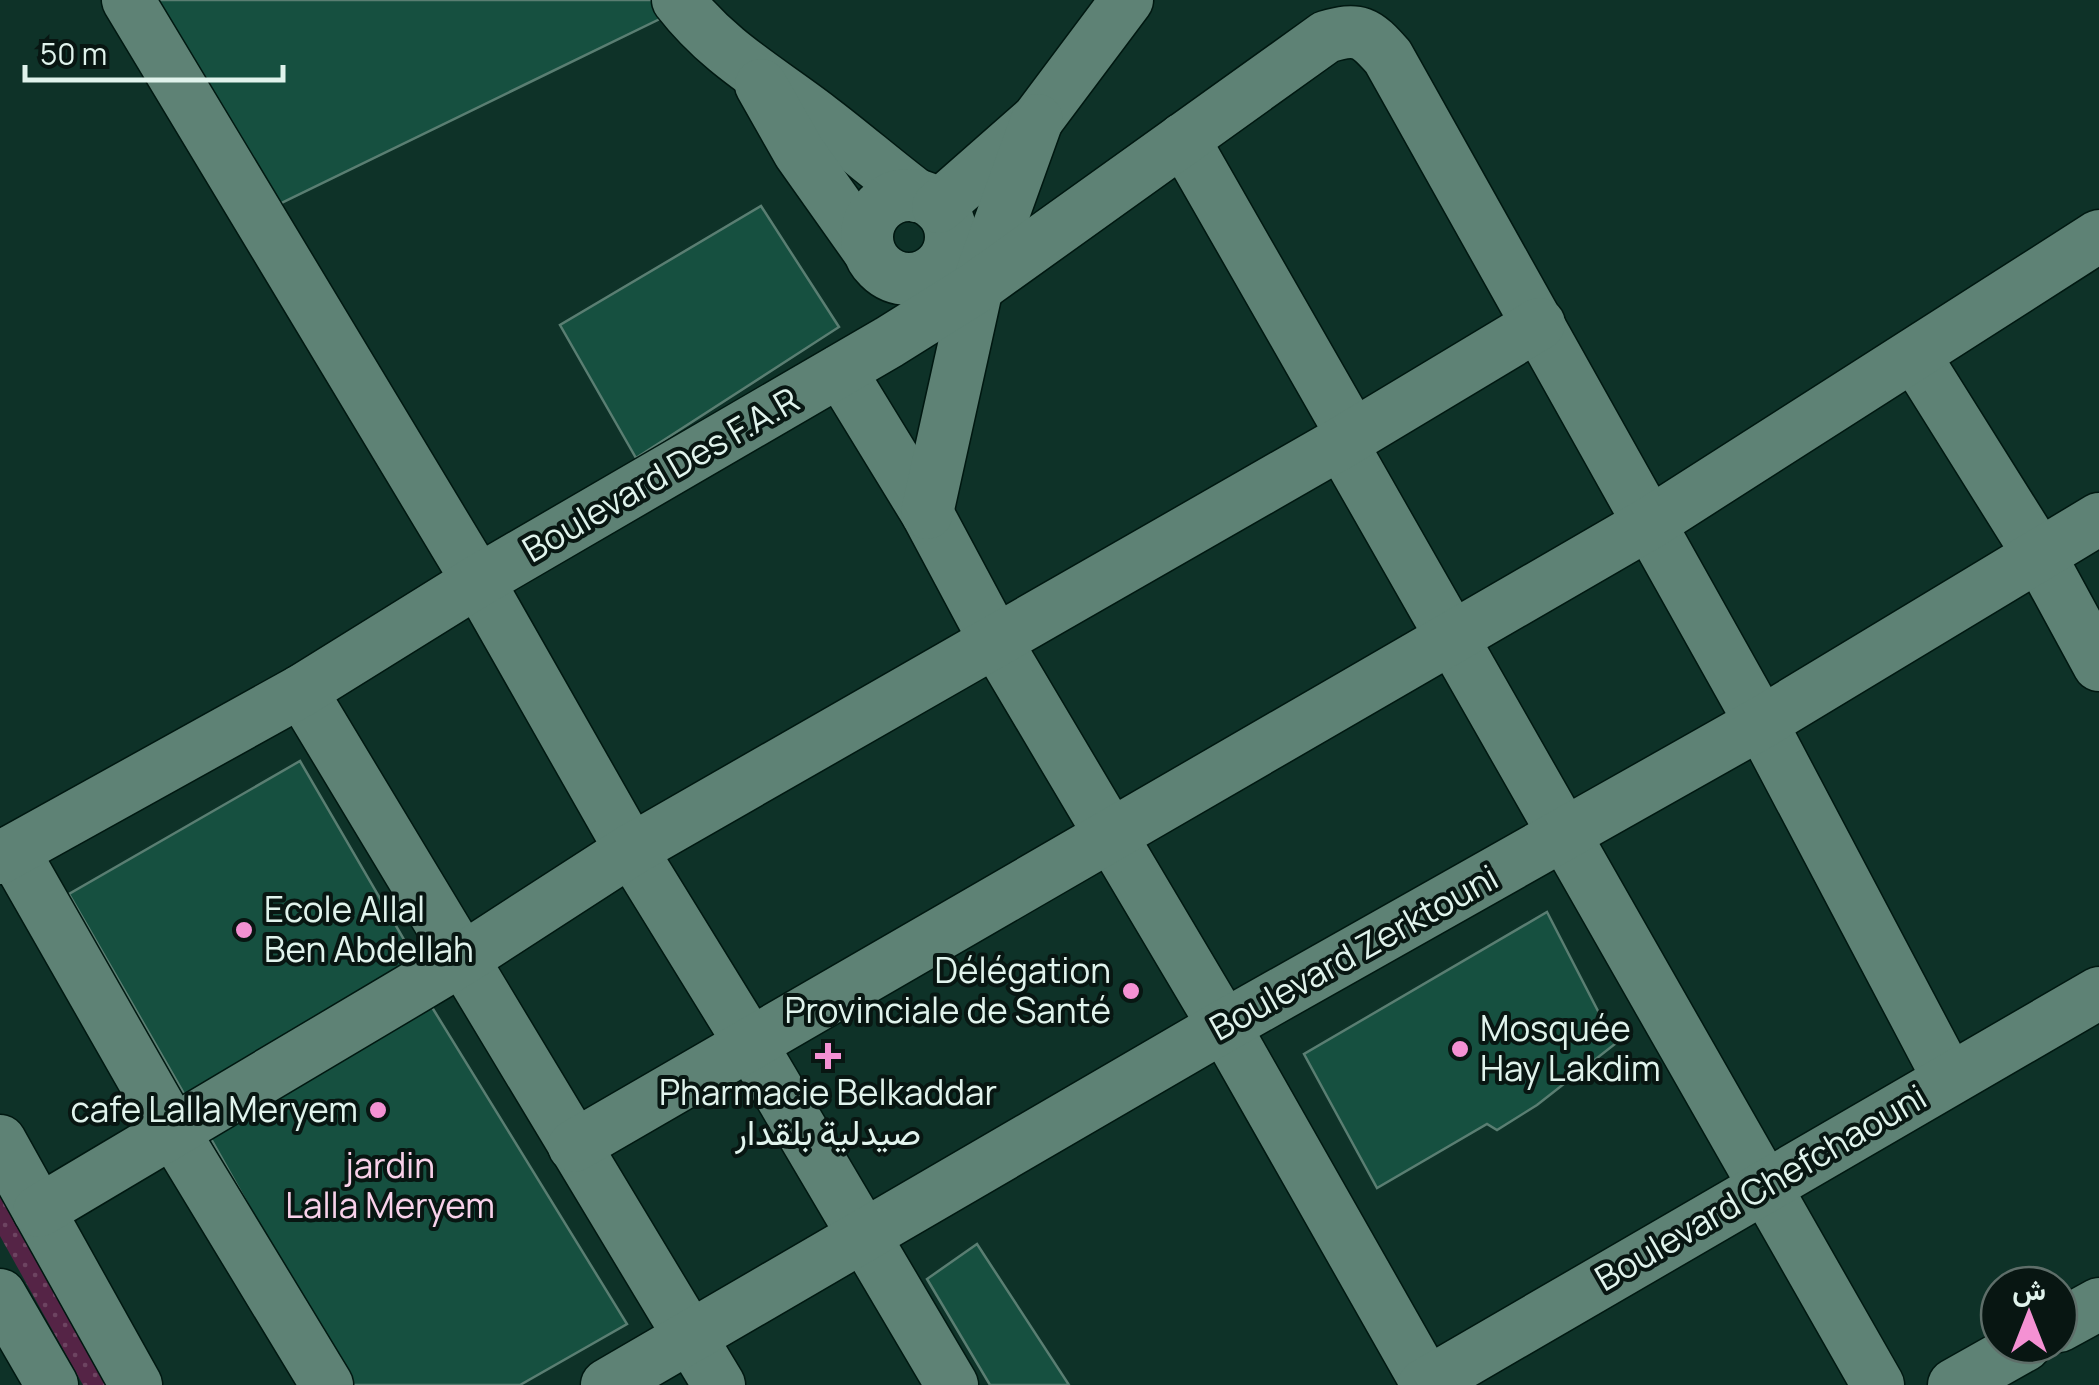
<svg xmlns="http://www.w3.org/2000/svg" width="2099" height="1385" viewBox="0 0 2099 1385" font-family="Manrope,Vazirmatn,sans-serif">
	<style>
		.green { fill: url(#green-dots) }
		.building { fill: #165040; stroke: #5a7e72; stroke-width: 2.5 }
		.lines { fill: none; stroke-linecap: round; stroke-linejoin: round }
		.minor-casing { stroke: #001811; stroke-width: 55 }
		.minor { stroke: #5e8275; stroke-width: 52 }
		.poi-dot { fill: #f491d3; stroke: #081612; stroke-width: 4 }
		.labels { text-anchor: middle; stroke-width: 8; stroke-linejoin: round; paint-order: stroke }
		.street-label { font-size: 35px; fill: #e0f3ec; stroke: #081612 }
		.poi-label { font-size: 35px; fill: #e0f3ec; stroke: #081612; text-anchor: start }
		.park-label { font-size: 35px; fill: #f9d1ea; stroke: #081612 }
	</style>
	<defs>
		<pattern id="green-dots" width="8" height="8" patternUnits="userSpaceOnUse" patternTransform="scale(2.5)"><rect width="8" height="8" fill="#552446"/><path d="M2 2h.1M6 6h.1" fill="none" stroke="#6d4461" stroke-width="1.8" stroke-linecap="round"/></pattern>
	</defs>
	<rect width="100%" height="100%" fill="#0e3228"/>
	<polygon class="green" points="0,1154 129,1385 83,1385 0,1236"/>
	<g class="building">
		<polygon points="157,0 660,0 668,15 275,206"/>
		<polygon points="761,206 839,327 636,458 560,325"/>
		<polygon points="300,761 420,967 190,1104 69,894"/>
		<polygon points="1547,912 1615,1044 1537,1105 1497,1130 1487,1124 1377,1188 1304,1054"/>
		<polygon points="430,1004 627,1324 520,1385 349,1385 210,1137"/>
		<polygon points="977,1244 1069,1385 990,1385 927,1279"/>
	</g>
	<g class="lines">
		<g class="minor-casing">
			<g id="minor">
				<polyline points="128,0 478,581 631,850 750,1043 952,1385"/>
				<path d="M678,0C719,53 768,79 820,119C853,144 884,171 917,196"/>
				<polyline points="761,85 799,152 867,248"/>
				<polyline points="1183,139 1353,436"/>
				<circle cx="909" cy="237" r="42"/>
				<polyline points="938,207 1037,120 1127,0"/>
				<polyline points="1914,355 2038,553 2099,665"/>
				<polyline points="840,371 927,513 996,642 1224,1026 1428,1385"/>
				<polyline points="1341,443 1878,1385"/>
				<polyline points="927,513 977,287 1037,120"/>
				<polyline points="301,691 719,1385"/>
				<polyline points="13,851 174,1133 327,1385"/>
				<path d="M0,858L301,691L478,581L889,342L977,287L1326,37C1359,27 1366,32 1388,57L1761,723L1949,1079"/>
				<polyline points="0,1141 136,1385"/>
				<polyline points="574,1146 1650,523 2099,236"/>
				<polyline points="39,1211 461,960 631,850 1341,443 1539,324"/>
				<polyline points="0,1295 52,1385"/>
				<polyline points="2059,1326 2099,1304"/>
				<polyline points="607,1385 1224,1026 1761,723 2099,519"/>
				<polyline points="1424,1385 2099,993"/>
				<polyline points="1954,1385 2025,1345"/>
			</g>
		</g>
		<use href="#minor" class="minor"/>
	</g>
	<g class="poi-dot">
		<circle cx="244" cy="930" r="10"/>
		<circle cx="1131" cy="991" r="10"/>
		<circle cx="1460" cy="1049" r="10"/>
		<path d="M823 1041h10v10h10v10h-10v10h-10v-10h-10v-10h10z"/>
		<circle cx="378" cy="1110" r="10"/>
	</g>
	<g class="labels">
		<g class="street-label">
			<text transform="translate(661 475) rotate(-30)" y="12">Boulevard Des F.A.R</text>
			<text transform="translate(1354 953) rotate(-29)" y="12">Boulevard Zerktouni</text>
			<text transform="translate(1761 1188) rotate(-30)" y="12">Boulevard Chefchaouni</text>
		</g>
		<g class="poi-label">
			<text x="264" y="922">Ecole Allal<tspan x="264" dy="40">Ben Abdellah</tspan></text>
			<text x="1111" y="983" text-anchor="end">Délégation<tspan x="1111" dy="40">Provinciale de Santé</tspan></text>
			<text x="1480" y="1041">Mosquée<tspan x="1480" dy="40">Hay Lakdim</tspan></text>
			<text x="828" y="1105" text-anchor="middle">Pharmacie Belkaddar<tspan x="828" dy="40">صيدلية بلقدار</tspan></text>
			<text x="358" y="1122" text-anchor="end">cafe Lalla Meryem</text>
		</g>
		<g class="park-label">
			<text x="390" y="1178">jardin<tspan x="390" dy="40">Lalla Meryem</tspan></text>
		</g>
	</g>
	<g transform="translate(2029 1315)"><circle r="48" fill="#081612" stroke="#5e6e69" stroke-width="2.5"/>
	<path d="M0-8L18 38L0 25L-18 38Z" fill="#f491d3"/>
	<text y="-15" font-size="28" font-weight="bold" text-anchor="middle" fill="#e0f3ec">ش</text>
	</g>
	<path d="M25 65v15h258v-15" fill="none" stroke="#e0f3ec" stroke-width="5"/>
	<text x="40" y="65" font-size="30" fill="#e0f3ec" stroke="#081612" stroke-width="8" paint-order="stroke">50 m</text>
</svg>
